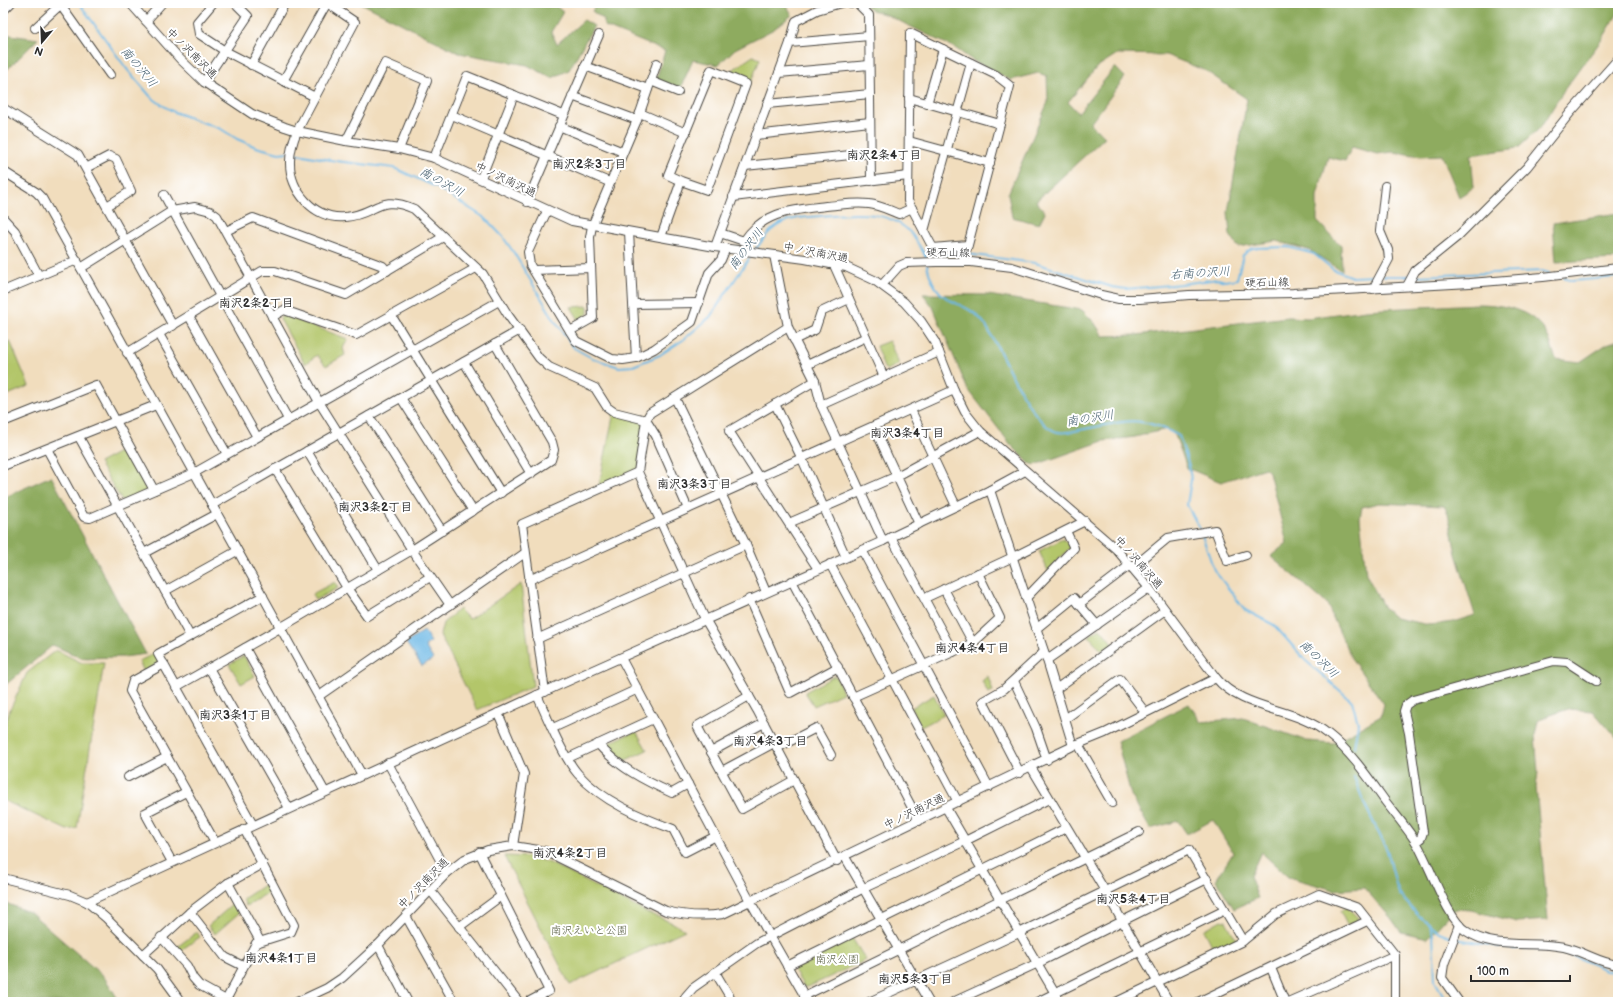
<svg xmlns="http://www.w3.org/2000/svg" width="1621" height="1005" viewBox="0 0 1621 1005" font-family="'Balsamiq Sans','Klee One',sans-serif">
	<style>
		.green { fill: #b3c66a; stroke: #6f784a }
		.forest { fill: #8eab5e; stroke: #5c6b44; fill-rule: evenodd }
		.water { fill: #6cb8e5; stroke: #4c7288 }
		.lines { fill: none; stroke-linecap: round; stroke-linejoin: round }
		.stream { stroke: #6cb8e5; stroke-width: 2 }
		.minor-casing { stroke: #494641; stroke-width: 10 }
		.minor { stroke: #fff; stroke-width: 8 }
		.labels { text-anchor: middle; stroke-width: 4; stroke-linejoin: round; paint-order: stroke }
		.street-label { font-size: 11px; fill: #2b2b2b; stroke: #fff }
		.park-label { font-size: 11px; fill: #545a3e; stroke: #fff }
		.water-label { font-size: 12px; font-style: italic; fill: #425c6c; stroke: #fff }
		.neighbourhood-label { font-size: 12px; font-weight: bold; fill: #2b2b2b; stroke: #fff }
	</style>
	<rect width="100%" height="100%" fill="#fff"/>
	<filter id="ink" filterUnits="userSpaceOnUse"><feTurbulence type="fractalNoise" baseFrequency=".025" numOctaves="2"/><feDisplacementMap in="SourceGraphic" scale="8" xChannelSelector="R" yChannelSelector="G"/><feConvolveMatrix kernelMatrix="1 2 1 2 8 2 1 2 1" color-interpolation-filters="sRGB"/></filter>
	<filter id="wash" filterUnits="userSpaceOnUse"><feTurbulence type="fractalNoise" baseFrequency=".012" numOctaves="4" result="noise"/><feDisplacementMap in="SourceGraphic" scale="16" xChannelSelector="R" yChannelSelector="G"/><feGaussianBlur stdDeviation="0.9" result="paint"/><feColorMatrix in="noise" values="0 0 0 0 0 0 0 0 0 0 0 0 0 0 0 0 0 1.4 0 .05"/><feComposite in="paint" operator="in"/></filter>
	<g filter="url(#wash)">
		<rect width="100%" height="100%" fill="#f1ddbd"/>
		<g class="green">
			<polygon points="753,56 760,59 751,82 728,73"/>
			<polygon points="588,306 588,314 579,320 571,307"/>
			<polygon points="281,316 286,316 348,339 343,348 345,355 326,366 317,355 305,364 280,319"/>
			<polygon points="10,341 29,386 3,397 3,343"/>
			<polygon points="889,341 899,364 887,370 884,368 876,346"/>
			<polygon points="614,412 646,420 638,472 598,490"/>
			<polygon points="125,449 149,490 122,501 99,463"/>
			<polygon points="1063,539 1071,547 1048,571 1039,551"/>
			<polygon points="335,582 338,588 315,600 312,594"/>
			<polygon points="521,584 533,686 477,710 440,635 443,623 459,609 469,619"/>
			<polygon points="1100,628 1113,644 1102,651 1089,636"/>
			<polygon points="56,650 82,663 104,663 77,828 67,830 3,800 3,732 9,712 27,673"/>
			<polygon points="156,653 160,663 144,672 139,661"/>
			<polygon points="244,656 255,676 241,684 229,664"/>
			<polygon points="834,676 837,677 843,693 814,706 805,692"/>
			<polygon points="988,676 993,691 988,693 982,681"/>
			<polygon points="934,695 944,715 921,727 911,708"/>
			<polygon points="636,731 647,750 622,762 604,745"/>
			<polygon points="504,856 532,857 550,863 648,913 673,923 685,930 570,985"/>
			<polygon points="267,883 271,891 246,906 243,899"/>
			<polygon points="233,904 239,913 215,934 208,926"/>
			<polygon points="1347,907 1358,918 1357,921 1347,925 1340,911"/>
			<polygon points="1221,920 1226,921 1237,941 1215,951 1204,930"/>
			<polygon points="197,932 200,937 181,950 177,947"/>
			<polygon points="852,938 866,960 808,987 804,987 793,969 795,965"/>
		</g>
		<g class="forest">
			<polygon points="361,3 552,3 563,12 551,32 557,44 584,20 594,26 569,70 552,78 527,65 459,53"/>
			<polygon points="597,3 788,3 787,6 792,15 774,29 735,49 718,65 693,60 680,89 656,80 665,51 604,26 604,20 592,11"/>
			<polygon points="861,3 1618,3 1618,13 1603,38 1564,90 1541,127 1518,148 1471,155 1474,187 1459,197 1442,155 1421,156 1393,152 1377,154 1352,147 1345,161 1328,157 1317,196 1317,221 1341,246 1342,271 1309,250 1276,241 1238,247 1230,235 1228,212 1247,99 1206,71 1166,55 1117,54 1097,67 1068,102 1078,113 1115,67 1125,77 1090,124 1105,137 1036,201 1045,212 1039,224 1012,217 1008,194 1048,102 1047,76 1038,73 1011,80 972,60 955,48 887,15 872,10"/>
			<polygon points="3,34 38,39 3,74"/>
			<polygon points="1618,213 1618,259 1556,262 1553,223"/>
			<path d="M923,294L988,295L1082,310L1094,322L1103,336L1136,335L1288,317L1308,318L1366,310L1477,304C1501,304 1530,309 1544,330C1550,338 1552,350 1556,359L1580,362L1607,344L1618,340V740L1593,711L1568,709L1542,718L1538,721L1535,735L1538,772L1536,787L1548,920L1517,922L1471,910L1455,909L1428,938L1401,932L1391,918L1364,888L1334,890L1288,877L1261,852L1250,876L1258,898L1234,909L1216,880L1233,853L1213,820L1187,834L1178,821L1150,829L1131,795L1117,741L1189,704L1201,722L1243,718L1307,741L1333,743L1381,716L1384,704L1351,658L1327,604L1271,556L1287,543L1269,472L1265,468L1221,482L1187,468L1175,435L1167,429L1135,437L1103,441L1035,465L1029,463L1011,445L967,388L933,307ZM1379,503L1444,506L1448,513L1456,554L1475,615L1453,622L1430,625L1395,618L1384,608L1366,574L1360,518L1362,507Z"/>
			<polygon points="51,476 146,654 124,657 81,658 53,645 3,687 3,498"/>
			<polygon points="3,902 31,913 104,977 120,1002 3,1002"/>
		</g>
		<polygon class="water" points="424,631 431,642 425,646 433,659 422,666 406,643"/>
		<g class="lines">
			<g class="stream">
				<polyline points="79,3 126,68 151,97 162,105 174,112 221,129 237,139 256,147 279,153 288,152"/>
				<polyline points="293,153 336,161 394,168 436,187 485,218 503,237 514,253 555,321 574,348 592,358 619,367 633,366 660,355 683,340 710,317 752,254"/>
				<path d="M755,250C763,240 770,228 782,223C795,217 808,217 821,216C855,213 898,208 917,242C921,248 925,254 927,261"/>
				<polyline points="967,254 1035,263 1112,287 1126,289 1181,284 1218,279 1225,281 1237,279 1243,255 1252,248 1288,247 1314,254 1334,270 1352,277 1377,276"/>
				<polyline points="925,255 962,254"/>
				<path d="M927,265C937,312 967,296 986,326C1001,349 1031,427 1058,432C1067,434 1077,430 1085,429C1127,421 1140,414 1179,436L1189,466L1191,480L1187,505L1201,531"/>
				<polyline points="1384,276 1409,276"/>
				<polyline points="1416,276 1542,271 1549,273"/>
				<polyline points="1564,278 1572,281 1618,277"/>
				<polyline points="1202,535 1214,570 1245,610 1274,625 1306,661 1352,701 1358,723 1354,747"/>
				<polyline points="1354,777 1365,805 1387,850 1397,888 1400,895 1418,915 1439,932 1452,937"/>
				<polyline points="1429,924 1433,934 1435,981 1447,1002"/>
				<polyline points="1456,939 1512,949 1531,948 1561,951 1606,970 1618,971"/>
			</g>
		</g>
	</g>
	<g filter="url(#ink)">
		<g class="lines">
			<g class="minor-casing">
				<g id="minor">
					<polyline points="59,3 110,75"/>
					<path d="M130,3L180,59L204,82L252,114L285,127L297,131L346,141L399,149L434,158L572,221L715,247L805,259L846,267L874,280L904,302L921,321L935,342L954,390L965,412L980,431L1116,549L1149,588L1216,678L1105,733L1073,746L723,914C703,917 686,916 666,911L545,851L513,846L488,850L465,859L447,873L378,945L342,978L327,988L297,1002"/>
					<polyline points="213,3 197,22 199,34 225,51 315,97"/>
					<path d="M327,3L355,22L297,131C293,141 290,151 290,161C289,190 314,220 345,217C376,215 378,193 414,209L483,274L508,315L539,358L549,367L595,388L607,407L614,412L646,420L650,413L788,327L774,255"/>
					<polyline points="850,3 857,3 869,15 871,181"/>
					<polyline points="3,11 11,3"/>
					<polyline points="146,21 162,3"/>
					<polyline points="35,28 60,5"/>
					<polyline points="790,43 796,21 817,10 841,3"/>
					<polyline points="251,65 285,3"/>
					<polyline points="585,66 648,89"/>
					<polyline points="779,73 869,65"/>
					<polyline points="283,81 327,3"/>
					<polyline points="651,81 678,92"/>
					<polyline points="204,82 248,16 235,3"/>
					<polyline points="572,96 637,120"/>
					<polyline points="909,98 1000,124"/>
					<polyline points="767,104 870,94"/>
					<polyline points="927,104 943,49"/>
					<polyline points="3,108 78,155 173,326"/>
					<polyline points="640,113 686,133"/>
					<polyline points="452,115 609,182"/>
					<polyline points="559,126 623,152"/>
					<polyline points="756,135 870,122"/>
					<polyline points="346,141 385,63 427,81 399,149"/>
					<polyline points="909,141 990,163"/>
					<polyline points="434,158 467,76 563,115"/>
					<polyline points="745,166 870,153"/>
					<polyline points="86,168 109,156 116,159 131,191 107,206"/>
					<polyline points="3,171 36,192 42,198 362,775"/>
					<polyline points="481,178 514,95"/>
					<polyline points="164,195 288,419"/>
					<polyline points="733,197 908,176"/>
					<polyline points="527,202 599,35"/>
					<polyline points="547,211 528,252 530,265 576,341 612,359 623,360 636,358 654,349 692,322 709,273 721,260 726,248"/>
					<polyline points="3,218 15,231 39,276"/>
					<polyline points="226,231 253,218 383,266 387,271"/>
					<polyline points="924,231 971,63"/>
					<polyline points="629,232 636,358"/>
					<path d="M720,233L744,241C763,211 794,210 826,206C840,205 855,202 869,204C879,205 889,210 899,214L912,208"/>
					<polyline points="661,237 681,181 668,175 711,70 746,84 707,190 681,181"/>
					<polyline points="715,247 790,43 869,36"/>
					<polyline points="962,262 968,245 1010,86 996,75 910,33 908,201 933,248 968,245"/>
					<polyline points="834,265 884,377"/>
					<polyline points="81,268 172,211 195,207 210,211 217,216 319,402 412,550 450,605"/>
					<polyline points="534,270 591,268"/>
					<polyline points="882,285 899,266 906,263 937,262 971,262 1012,267 1101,295 1119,299 1140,299 1189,295 1293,293 1470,283 1543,277 1618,268"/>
					<polyline points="1407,286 1415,271 1457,237 1527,167 1570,113 1618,59"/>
					<polyline points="1373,289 1389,259 1388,250 1380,231 1385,186"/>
					<polyline points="3,291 77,260"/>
					<polyline points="633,304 699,303"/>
					<polyline points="391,315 501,493"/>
					<polyline points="189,316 257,437"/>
					<polyline points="272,317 284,310 356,335 476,268"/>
					<polyline points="788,327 815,381 821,405 883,541"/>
					<polyline points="570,331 593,318 590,237 592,226 640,113 657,63"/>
					<polyline points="159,334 227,454"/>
					<polyline points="794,340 815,330 821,312 849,299"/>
					<polyline points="127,353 262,271 275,271 346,295 443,237"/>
					<polyline points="464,362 531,474"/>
					<polyline points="807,365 866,337"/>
					<polyline points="815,381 729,431 818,569"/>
					<polyline points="401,398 473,511"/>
					<polyline points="675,398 746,545 766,592"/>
					<polyline points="775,404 802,459 846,557"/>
					<polyline points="821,405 939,352"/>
					<polyline points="911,410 956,506"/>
					<polyline points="369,416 442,531"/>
					<polyline points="646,420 638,472 705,619 757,710 837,861"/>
					<polyline points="646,420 656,436 688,509"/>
					<polyline points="3,422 96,385 154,490"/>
					<polyline points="874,427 919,524"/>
					<polyline points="79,437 190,636"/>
					<polyline points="47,449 84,517 90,518 194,473 499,301"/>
					<polyline points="307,451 378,570"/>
					<polyline points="3,466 156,405"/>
					<polyline points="275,469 347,588 367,616 430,577"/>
					<polyline points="990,490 1047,660 1073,746"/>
					<polyline points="212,505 520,330"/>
					<polyline points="789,523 897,476 980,431"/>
					<polyline points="891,537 953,652"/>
					<polyline points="862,550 989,787"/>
					<polyline points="144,553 217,514"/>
					<polyline points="830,564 958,802"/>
					<polyline points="1132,568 1168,538 1215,530 1227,561 1246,555"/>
					<polyline points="529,580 954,390"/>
					<polyline points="792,581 919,821"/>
					<polyline points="944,589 973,643"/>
					<polyline points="165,591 237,551"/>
					<polyline points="925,598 1013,557 1085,521"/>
					<polyline points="1026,598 1074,548 1066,531"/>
					<polyline points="749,599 790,693 838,667"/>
					<polyline points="1097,625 1079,604 1130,565"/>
					<polyline points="1036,629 1074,598 1079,604"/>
					<polyline points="537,639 746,545"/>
					<polyline points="245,648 325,792"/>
					<polyline points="621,658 750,901 808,1002"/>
					<polyline points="1047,660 1149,588"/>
					<polyline points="164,664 133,681 130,691 215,842"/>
					<polyline points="209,668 289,808"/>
					<path d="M1216,678C1243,711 1296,707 1328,734C1351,752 1368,777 1385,801C1395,814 1407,828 1416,842C1429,863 1447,919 1466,931C1495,951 1532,940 1564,947C1583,951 1599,963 1618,965"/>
					<polyline points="1014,681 1036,728 1047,760"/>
					<polyline points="176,687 280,628 412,550 551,460 554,450 552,442 495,344"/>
					<polyline points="1056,689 1165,610"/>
					<polyline points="545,692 522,524 638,472"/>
					<path d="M537,695C547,717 563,757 578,774C602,801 640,817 673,829L685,852L716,836"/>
					<polyline points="319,696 525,553"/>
					<polyline points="749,696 697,726 742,809 794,780"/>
					<polyline points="853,697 973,643 1000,618 978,573"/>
					<polyline points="498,713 524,774 513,846"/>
					<polyline points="1065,719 1120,679 1145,712"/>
					<polyline points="553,728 638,689"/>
					<path d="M598,744C618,767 645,781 672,793L688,784"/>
					<polyline points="1078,744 1112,803"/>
					<polyline points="777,748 816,728 831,755"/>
					<polyline points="711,752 764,723"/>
					<polyline points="568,758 653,719"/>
					<polyline points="388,763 447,873"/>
					<polyline points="1031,767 1105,891 1169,1002"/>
					<polyline points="722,771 774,743"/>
					<polyline points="1020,773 983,701 1004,689 1044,652"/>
					<polyline points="128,777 167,757"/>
					<polyline points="946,808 1060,1002"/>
					<polyline points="253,825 158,654 263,596"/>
					<polyline points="1416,842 1421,838 1423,832 1409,733 1404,711 1406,705 1413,700 1554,661 1567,662 1596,681"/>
					<polyline points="479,852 549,991 528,1002"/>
					<polyline points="845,857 929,1002"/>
					<polyline points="172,862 145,813 186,792"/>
					<polyline points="3,878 70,895 87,902 106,918 157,969 181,1002"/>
					<polyline points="228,883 260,941"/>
					<polyline points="430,890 519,1002"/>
					<polyline points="87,902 557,686 883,541 990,490 1025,471"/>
					<polyline points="190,912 225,957 243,966"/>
					<polyline points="406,916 454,1002"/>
					<polyline points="459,927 501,896"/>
					<polyline points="161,937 187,966 193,978 199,985 226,1000"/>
					<polyline points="378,945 408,1002"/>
					<polyline points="143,955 190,912 228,883 263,864"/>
					<polyline points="787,966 1066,828"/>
					<polyline points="1271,968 1285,1002"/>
					<polyline points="715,972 733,1002"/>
					<polyline points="804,996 1139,832"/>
					<polyline points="225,1002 256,943 291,932 294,925 244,829"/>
					<polyline points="683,1002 686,996 693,988 757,943 862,889 965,841 1049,799"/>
					<polyline points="869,1002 1019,933 1189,850 1243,941"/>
					<polyline points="953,1002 1038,963 1207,879"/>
					<polyline points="1037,1002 1225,910"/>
					<polyline points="1116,1002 1243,941 1276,914 1319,894 1358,908 1395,955 1395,1002"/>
					<polyline points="1198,1002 1367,921"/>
					<polyline points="1288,1002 1395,955"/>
					<polyline points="1459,1002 1442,978 1444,964 1459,925"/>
				</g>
			</g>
			<use href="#minor" class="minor"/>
		</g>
	</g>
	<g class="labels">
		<g class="street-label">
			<text transform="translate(192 53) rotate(45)" y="4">中ノ沢南沢通</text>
			<text transform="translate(506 179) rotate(26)" y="4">中ノ沢南沢通</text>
			<text transform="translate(816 252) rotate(11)" y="4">中ノ沢南沢通</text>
			<text transform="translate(948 252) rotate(1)" y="4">硬石山線</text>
			<text transform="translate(1267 282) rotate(-1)" y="4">硬石山線</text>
			<text transform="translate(1139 562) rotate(49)" y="4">中ノ沢南沢通</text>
			<text transform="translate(914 811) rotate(-26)" y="4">中ノ沢南沢通</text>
			<text transform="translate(423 883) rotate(-45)" y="4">中ノ沢南沢通</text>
		</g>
		<g class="park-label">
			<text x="589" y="934">南沢えいと公園</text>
			<text x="837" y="963">南沢公園</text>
		</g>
		<g class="water-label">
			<text transform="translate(139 67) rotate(50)" y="4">南の沢川</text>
			<text transform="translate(442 182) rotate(29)" y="4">南の沢川</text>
			<text transform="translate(746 249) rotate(-53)" y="4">南の沢川</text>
			<text transform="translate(1200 273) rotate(-4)" y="4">右南の沢川</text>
			<text transform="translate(1090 418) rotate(-9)" y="4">南の沢川</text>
			<text transform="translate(1319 659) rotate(44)" y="4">南の沢川</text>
		</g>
		<g class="neighbourhood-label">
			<text x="884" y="159">南沢2条4丁目</text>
			<text x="589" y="168">南沢2条3丁目</text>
			<text x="256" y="307">南沢2条2丁目</text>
			<text x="907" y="437">南沢3条4丁目</text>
			<text x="694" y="488">南沢3条3丁目</text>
			<text x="375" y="511">南沢3条2丁目</text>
			<text x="972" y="652">南沢4条4丁目</text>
			<text x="235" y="719">南沢3条1丁目</text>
			<text x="770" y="745">南沢4条3丁目</text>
			<text x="570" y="857">南沢4条2丁目</text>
			<text x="1133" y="903">南沢5条4丁目</text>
			<text x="281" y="962">南沢4条1丁目</text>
			<text x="915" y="983">南沢5条3丁目</text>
		</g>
	</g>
	<rect width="1621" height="1005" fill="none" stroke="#fff" stroke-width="16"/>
	<g transform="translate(42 42) rotate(199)" stroke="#ffffff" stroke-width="3" paint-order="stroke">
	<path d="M0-3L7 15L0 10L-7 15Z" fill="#2b2b2b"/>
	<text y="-6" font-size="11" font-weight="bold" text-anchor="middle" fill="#2b2b2b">N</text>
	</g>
	<path d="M1471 975v6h99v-6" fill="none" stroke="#2b2b2b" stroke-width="2"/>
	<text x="1477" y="975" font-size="12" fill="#2b2b2b" stroke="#ffffff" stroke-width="3" paint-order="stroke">100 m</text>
</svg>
